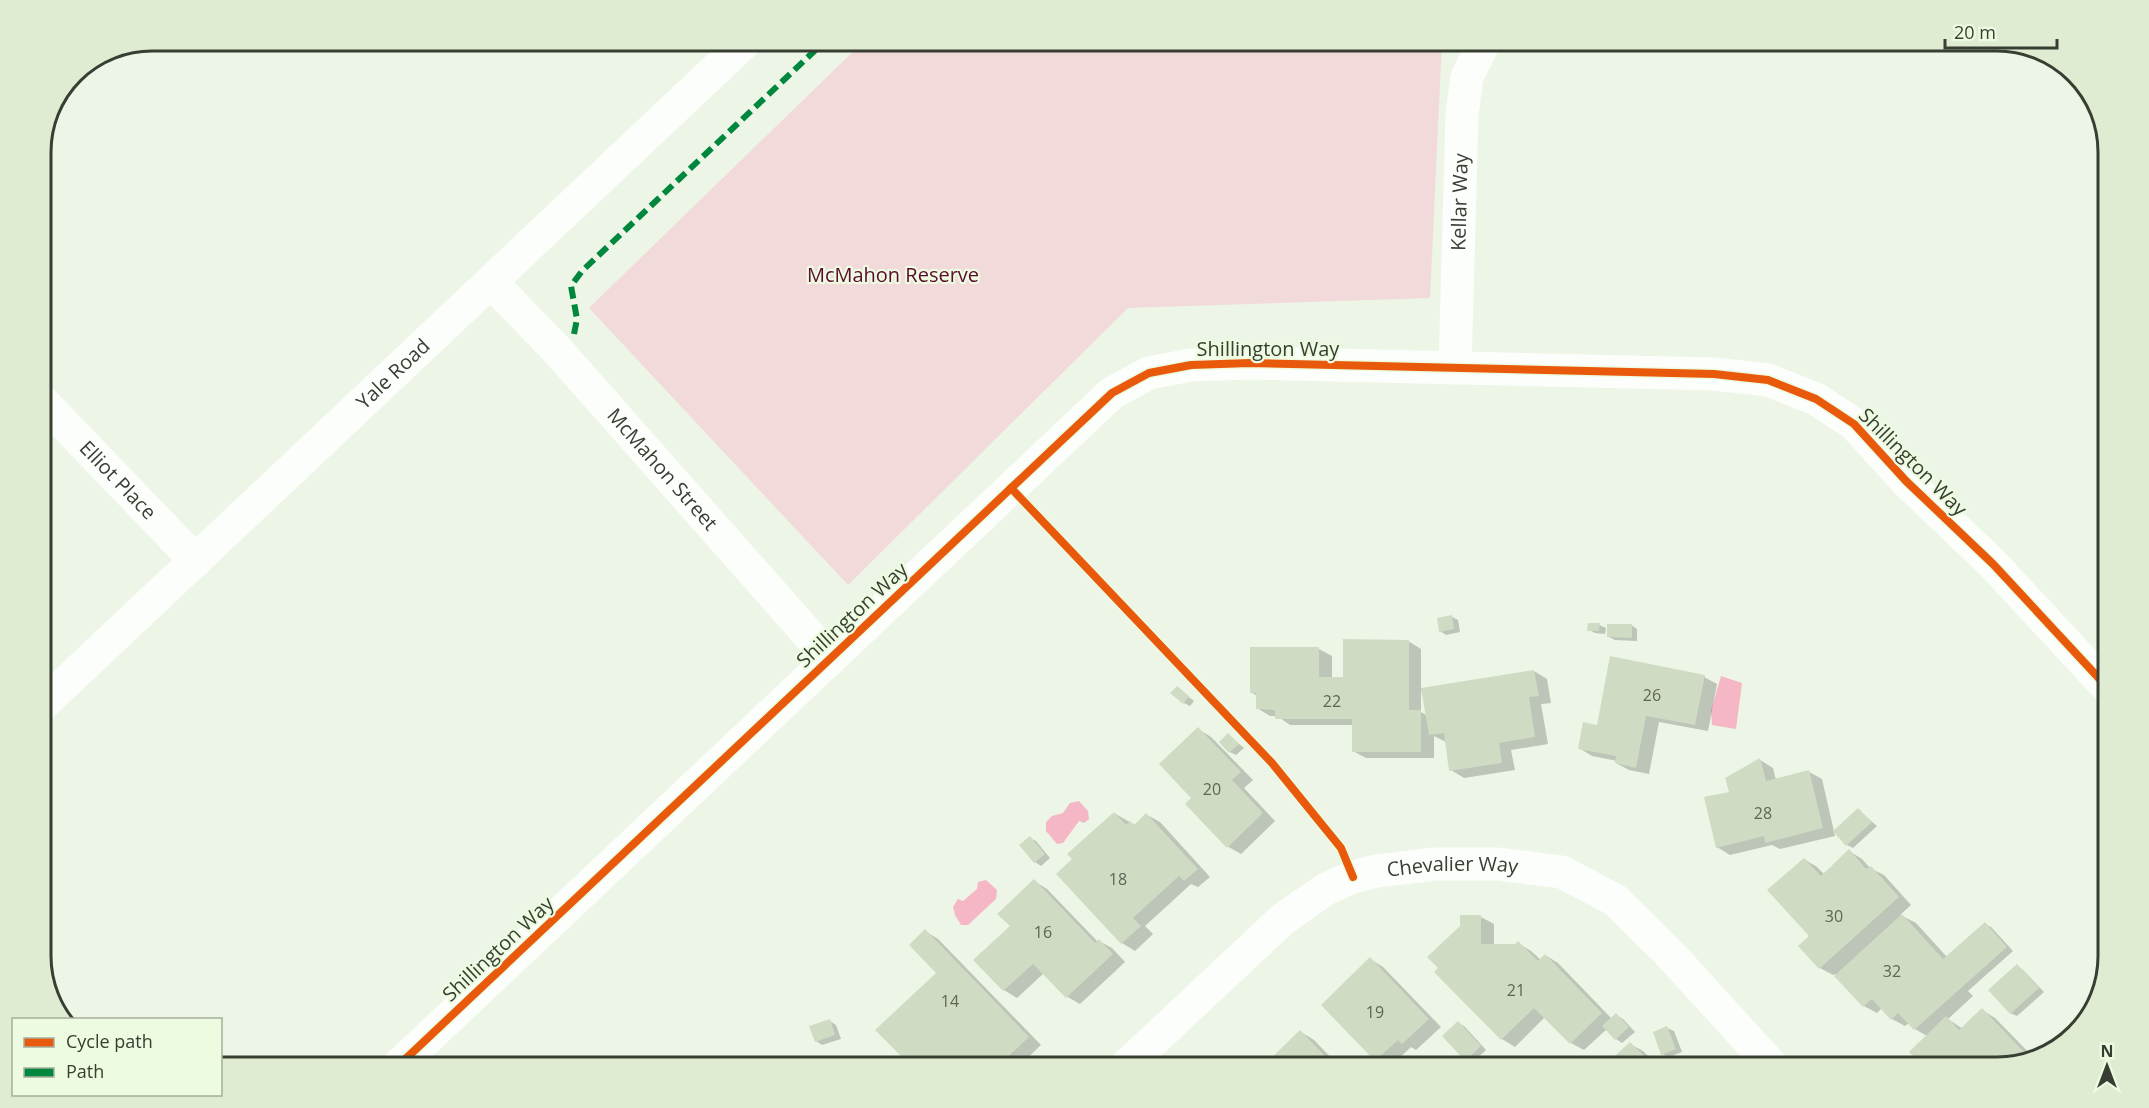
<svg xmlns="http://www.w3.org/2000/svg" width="2149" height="1108" viewBox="0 0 2149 1108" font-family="'Open Sans',sans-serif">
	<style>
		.green { fill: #f2dada }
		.water { fill: #f5b7c6 }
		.shadow { fill: #0003; fill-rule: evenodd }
		.building { fill: #d0dbc4 }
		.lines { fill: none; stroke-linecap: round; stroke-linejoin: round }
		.street { stroke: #fcfefb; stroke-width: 33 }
		.primary { stroke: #fcfefb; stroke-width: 33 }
		.quiet { stroke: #00873e; stroke-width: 6; stroke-dasharray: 12 6; stroke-linecap: butt }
		.cycleway-casing { stroke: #edfbe0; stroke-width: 11 }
		.cycleway { stroke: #e8590c; stroke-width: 8 }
		.labels { text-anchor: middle; stroke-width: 4.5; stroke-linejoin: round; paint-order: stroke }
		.number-label { font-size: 16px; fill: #5f6557 }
		.street-label { font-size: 20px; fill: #393e33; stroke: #edfbe0 }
		.park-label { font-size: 20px; fill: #5c0b2f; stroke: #edfbe0 }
		.rim { fill: none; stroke: #393e33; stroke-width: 3 }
	</style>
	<rect width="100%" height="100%" fill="#edf5e6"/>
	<polygon class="green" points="864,41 1442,41 1430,298 1128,308 848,585 589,308"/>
	<g class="water">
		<polygon points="1721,676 1742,683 1736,729 1712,725 1711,711"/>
		<polygon points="1079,801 1088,811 1089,819 1084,823 1079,821 1063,843 1057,844 1046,831 1046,822 1052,816 1063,813 1070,803"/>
		<polygon points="986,880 997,890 996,899 968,925 961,925 955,915 953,907 958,899 963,901 977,889 978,882"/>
	</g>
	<g class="shadow">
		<polygon points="1452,617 1458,620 1460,632 1446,635 1440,631"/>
		<polygon points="1599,625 1606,628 1605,634 1595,633 1589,630"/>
		<polygon points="1631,625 1637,629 1637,641 1615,640 1609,637"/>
		<path d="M1408,641L1421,649V689L1534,671L1547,679L1551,703L1541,704L1548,744L1511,750L1515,770L1464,778L1451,770L1446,742L1434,736V758H1366L1353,751V725H1290L1277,716H1270L1257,708V696L1251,692L1319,649L1332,656V678H1344ZM1421,690L1428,716L1421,712Z"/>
		<polygon points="1704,677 1717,684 1708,731 1659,722 1649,774 1629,770 1616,763 1617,761 1592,756 1579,748"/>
		<polygon points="1177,688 1194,701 1190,706 1184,703"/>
		<polygon points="1198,729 1211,737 1253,780 1244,788 1275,821 1241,854 1227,846"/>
		<polygon points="1228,735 1244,748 1236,755 1230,752"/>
		<polygon points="1760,760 1773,768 1776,780 1809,772 1822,779 1835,836 1780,849 1772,845 1730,855 1717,847 1731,793"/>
		<polygon points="1858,810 1877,826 1853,848 1847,845"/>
		<polygon points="1114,813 1135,825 1147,815 1160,822 1210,877 1198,887 1191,884 1145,926 1153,934 1135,951 1122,943"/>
		<polygon points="1030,838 1036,841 1050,858 1041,866 1035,862 1021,845"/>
		<polygon points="1849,851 1862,859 1870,868 1884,875 1911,905 1900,915 1916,923 1947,957 1985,924 1991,927 2013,951 1968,991 1973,996 1948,1019 1963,1029 1982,1010 1995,1018 2034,1058 1998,1067 1925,1067 1911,1052 1927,1036 1915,1029 1909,1023 1905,1026 1892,1019 1882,1008 1877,1013 1864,1006 1835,974 1833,975 1820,968 1811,936 1804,859 1817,867 1824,874"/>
		<polygon points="1034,881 1047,889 1098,942 1099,941 1112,948 1125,962 1080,1004 1066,996 1044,973 1017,998 1004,990 975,960 1012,926"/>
		<polygon points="1481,917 1494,924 1494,945 1516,945 1518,943 1531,951 1541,960 1545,955 1558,963 1612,1019 1616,1015 1623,1019 1635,1032 1622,1043 1616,1039 1607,1029 1584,1050 1571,1043 1545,1017 1515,1047 1502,1039 1436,972"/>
		<polygon points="925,931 938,939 1041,1045 1018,1067 914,1067 878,1030 938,973"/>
		<polygon points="1370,959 1383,967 1441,1027 1416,1050 1411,1047 1390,1067 1376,1060 1323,1005"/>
		<polygon points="2017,966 2023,970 2044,992 2017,1016 2010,1013"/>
		<polygon points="830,1021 836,1025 841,1039 822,1045 816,1041"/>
		<polygon points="1459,1023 1465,1027 1486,1050 1472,1063 1466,1060"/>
		<polygon points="1667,1028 1674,1031 1682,1052 1669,1057 1662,1054"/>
		<polygon points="1301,1032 1314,1040 1336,1063 1334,1067 1264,1067"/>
		<polygon points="1630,1044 1643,1051 1659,1067 1605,1067"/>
		<polygon points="882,1058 895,1066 897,1067 872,1067"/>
	</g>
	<g class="building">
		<polygon points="1452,615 1454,629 1439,632 1437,618"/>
		<polygon points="1588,623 1600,623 1599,631 1587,631"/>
		<polygon points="1607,624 1632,624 1632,638 1607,637"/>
		<polygon points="1343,639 1409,640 1409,710 1421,710 1421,752 1352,752 1352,719 1275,719 1275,710 1256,709 1256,693 1250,693 1250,647 1319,647 1319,677 1343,677"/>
		<polygon points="1610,656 1705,675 1695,725 1646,716 1636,768 1615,763 1616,756 1578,749 1583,722 1597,725"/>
		<polygon points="1534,670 1539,696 1529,697 1535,737 1499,743 1502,763 1449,771 1444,733 1429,735 1421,688"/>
		<polygon points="1177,686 1189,696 1183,704 1170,693"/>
		<polygon points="1198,727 1241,772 1232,780 1263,813 1227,848 1185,804 1191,798 1159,764"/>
		<polygon points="1228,733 1239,744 1229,753 1219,742"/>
		<polygon points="1760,758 1766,781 1809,770 1823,828 1765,843 1764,836 1716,848 1704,797 1729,792 1725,778"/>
		<polygon points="1858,808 1872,822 1846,846 1833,831"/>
		<polygon points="1114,812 1126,825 1130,821 1134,825 1146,813 1198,869 1184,881 1179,876 1133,918 1141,926 1121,944 1056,874 1072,859 1067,854"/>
		<polygon points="1030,836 1045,854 1034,863 1019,845"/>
		<polygon points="1849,849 1866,869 1871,866 1899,897 1819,969 1798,946 1809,936 1767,890 1804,858 1821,876"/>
		<polygon points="1034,879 1095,943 1099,939 1113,954 1066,998 1033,964 1003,991 973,960 1010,926 997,914"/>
		<polygon points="1902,914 1943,959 1985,922 2007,947 1914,1030 1898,1013 1891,1020 1872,999 1863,1007 1834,976"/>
		<polygon points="1460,915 1481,915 1481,944 1515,944 1518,941 1538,961 1545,954 1602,1013 1570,1044 1534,1008 1501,1040 1434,972 1438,968 1427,957 1460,926"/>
		<polygon points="925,929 1029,1037 997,1067 912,1067 875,1030 936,973 909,945"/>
		<polygon points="1370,957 1429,1019 1402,1044 1398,1040 1375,1061 1321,1005"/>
		<polygon points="2017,964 2039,988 2010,1014 1988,990"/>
		<polygon points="1982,1008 2031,1059 1998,1067 1923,1067 1909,1052 1946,1016 1959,1030"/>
		<polygon points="1616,1013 1629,1027 1615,1040 1602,1026"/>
		<polygon points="830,1019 835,1035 815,1042 809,1026"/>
		<polygon points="1458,1021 1481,1046 1465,1061 1442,1036"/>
		<polygon points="1667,1026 1676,1049 1661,1055 1653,1032"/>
		<polygon points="1300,1030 1324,1055 1321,1058 1329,1067 1262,1067"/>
		<polygon points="1630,1042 1655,1067 1603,1067"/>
		<polygon points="882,1057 892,1067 870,1067"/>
	</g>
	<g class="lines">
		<g class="street">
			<path id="s1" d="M491,282L557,350L830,659"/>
			<path id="s2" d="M1455,368L1462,115L1467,77L1485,40"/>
			<path id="s3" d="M41,400L196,561"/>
			<polyline points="397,1067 1112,393 1149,373 1191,365 1250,363 1714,374 1768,380 1816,399 1854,424 1906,481 1993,564 2108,688"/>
			<path id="s4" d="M1125,1067L1283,919L1326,889L1353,877L1377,871L1435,864H1498L1562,872L1615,900L1668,952L1773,1067"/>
		</g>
		<path class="primary" id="s5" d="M41,706L747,40"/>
		<polyline class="quiet" points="574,334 577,319 571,286 582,271 826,40"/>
		<g class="cycleway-casing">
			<g id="cycleway">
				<polyline points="1011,488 1272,763 1341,848 1353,877"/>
				<polyline points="397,1067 1112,393 1149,373 1191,365 1250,363 1714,374 1768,380 1816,399 1854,424 1906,481 1993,564 2108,688"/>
			</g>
		</g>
		<use href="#cycleway" class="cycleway"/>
	</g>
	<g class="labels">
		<g class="number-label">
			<text x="1652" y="701">26</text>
			<text x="1332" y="707">22</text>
			<text x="1212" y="795">20</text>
			<text x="1763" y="819">28</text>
			<text x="1118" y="885">18</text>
			<text x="1834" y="922">30</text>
			<text x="1043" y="938">16</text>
			<text x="1892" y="977">32</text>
			<text x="1516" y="996">21</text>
			<text x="950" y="1007">14</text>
			<text x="1375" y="1018">19</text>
		</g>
		<g class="street-label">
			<text dy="7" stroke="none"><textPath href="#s2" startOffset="166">Kellar Way</textPath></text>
			<text x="1268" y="356">Shillington Way</text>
			<text dy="7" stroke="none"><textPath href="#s5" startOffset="484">Yale Road</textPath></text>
			<text transform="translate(1913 462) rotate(45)" y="7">Shillington Way</text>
			<text dy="7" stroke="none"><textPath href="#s1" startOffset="254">McMahon Street</textPath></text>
			<text dy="7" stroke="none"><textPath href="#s3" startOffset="111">Elliot Place</textPath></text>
			<text transform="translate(852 615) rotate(-43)" y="7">Shillington Way</text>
			<text dy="7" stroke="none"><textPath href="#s4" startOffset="399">Chevalier Way</textPath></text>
			<text transform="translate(498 949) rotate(-43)" y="7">Shillington Way</text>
		</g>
		<g class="park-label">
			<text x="893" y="282">McMahon Reserve</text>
		</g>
	</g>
	<path d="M0 0H2149V1108H0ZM152 51H1997A101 101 0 0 1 2098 152V956A101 101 0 0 1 1997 1057H152A101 101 0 0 1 51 956V152A101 101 0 0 1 152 51Z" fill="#dfecd2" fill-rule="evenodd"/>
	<path class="rim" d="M152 51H1997A101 101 0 0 1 2098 152V956A101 101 0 0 1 1997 1057H152A101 101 0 0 1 51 956V152A101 101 0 0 1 152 51Z"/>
	<rect x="12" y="1018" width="210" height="78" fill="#edfbe0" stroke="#a5af9b" stroke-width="1.5"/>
	<rect x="24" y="1038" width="30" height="9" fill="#e8590c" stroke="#a5af9b" stroke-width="1.5"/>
	<text x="66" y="1048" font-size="18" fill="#393e33">Cycle path</text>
	<rect x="24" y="1068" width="30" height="9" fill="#00873e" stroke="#a5af9b" stroke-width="1.5"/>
	<text x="66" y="1078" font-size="18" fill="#393e33">Path</text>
	<g transform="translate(2107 1066)" stroke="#edfbe0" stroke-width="4.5" paint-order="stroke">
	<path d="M0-4.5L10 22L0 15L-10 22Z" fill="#393e33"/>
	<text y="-9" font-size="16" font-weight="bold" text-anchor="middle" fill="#393e33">N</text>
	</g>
	<path d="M1945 39v9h112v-9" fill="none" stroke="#393e33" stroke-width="3"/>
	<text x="1954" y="39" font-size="18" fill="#393e33" stroke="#edfbe0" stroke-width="4.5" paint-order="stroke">20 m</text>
</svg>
